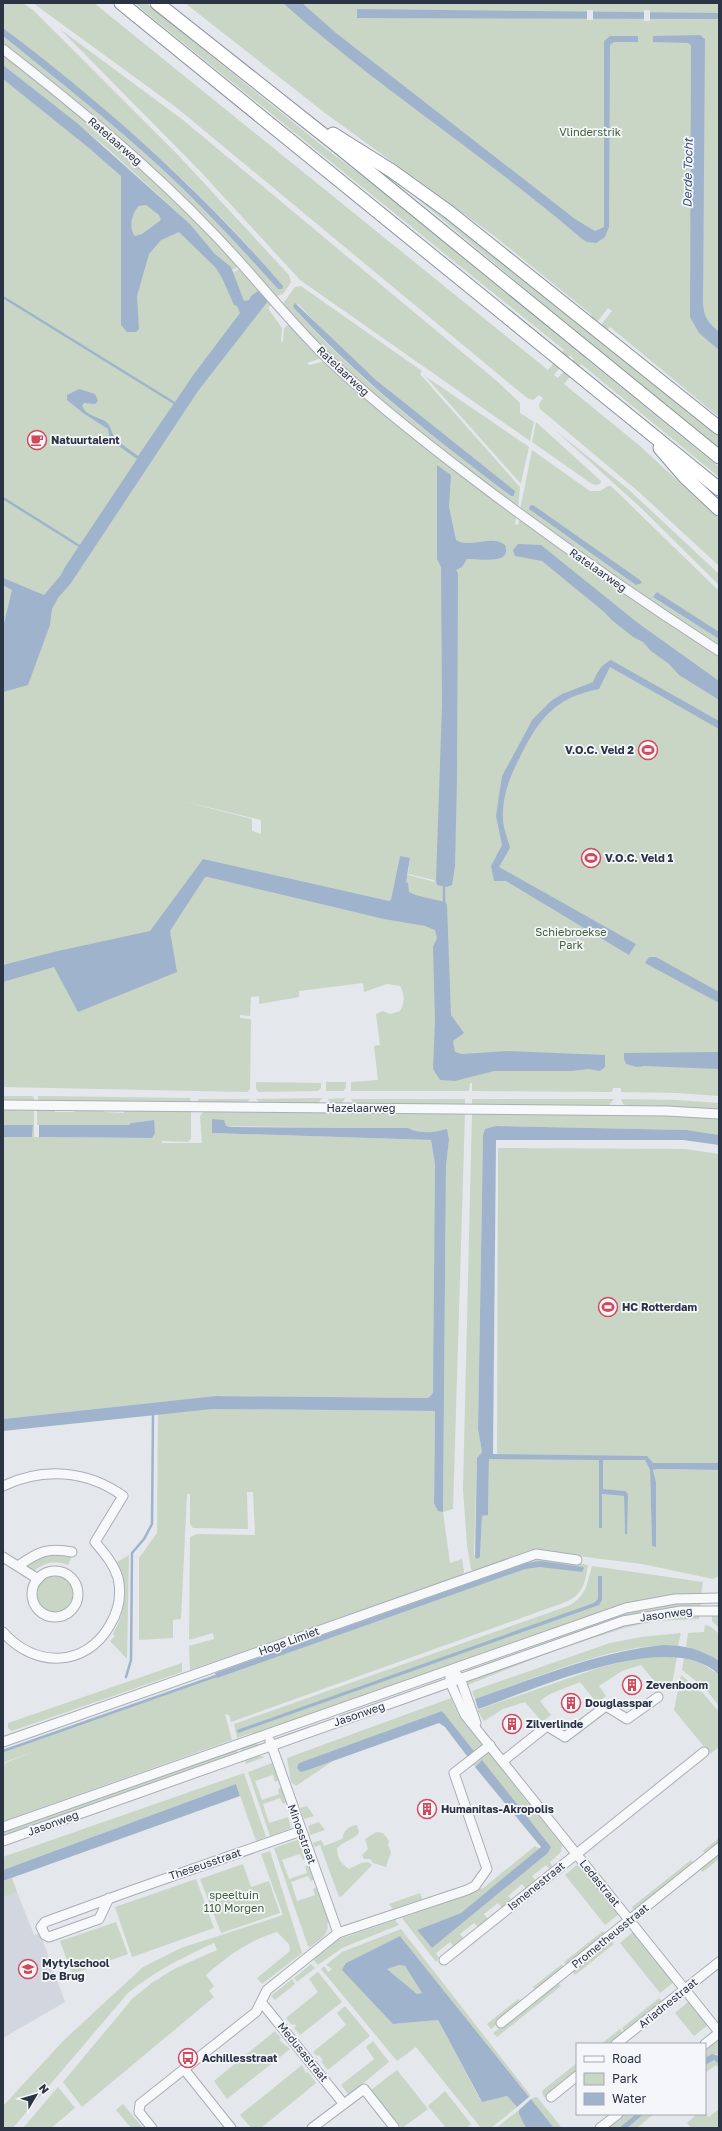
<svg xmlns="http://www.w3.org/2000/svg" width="722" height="2131" viewBox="0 0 722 2131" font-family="'Golos Text',sans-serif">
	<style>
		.built { fill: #d2d6de }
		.green { fill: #c9d6c5; fill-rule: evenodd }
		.water { fill: #9fb4cc; fill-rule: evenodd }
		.pier { fill: #e4e7ec }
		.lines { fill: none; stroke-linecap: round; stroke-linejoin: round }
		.stream { stroke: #9fb4cc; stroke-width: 2.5 }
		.minor-casing { stroke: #a9aeb7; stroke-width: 11 }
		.highway-casing { stroke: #8b94a3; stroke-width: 15 }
		.minor { stroke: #f7f8fa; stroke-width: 9 }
		.highway { stroke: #fff; stroke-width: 13 }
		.labels { text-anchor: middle; stroke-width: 3.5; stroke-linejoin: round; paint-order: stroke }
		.park-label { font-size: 11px; fill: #3f6138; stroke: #f4f6f9 }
		.street-label { font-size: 11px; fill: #2b3445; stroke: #f4f6f9 }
		.poi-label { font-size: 11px; font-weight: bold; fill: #2b3445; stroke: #f4f6f9; text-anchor: start }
		.water-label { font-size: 12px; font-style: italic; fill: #34527a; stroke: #f4f6f9 }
	</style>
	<rect width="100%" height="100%" fill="#e4e7ec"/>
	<polygon class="built" points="17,1892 34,1935 40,1933 65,2002 3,2038 3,1897"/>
	<g class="green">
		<path d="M3,3H23L33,10L179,156L289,275L291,282L283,294L276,296L235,250L34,69L3,44V36C56,79 110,121 160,167C202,206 240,247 278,289H282C271,275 261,260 248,246C175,165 88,96 3,28Z"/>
		<path d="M33,3H94L548,370L564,350L134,3H146L320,144L424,223L569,345L578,333L377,165L429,201L584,326L592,315L493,235L325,113L185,3H719V417L610,327L600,339L719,436V448L594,347L585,358L719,467V477L581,364L564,384L640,446L719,519V566L639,492L540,409L539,404L543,398L539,395L533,400L527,398L177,108ZM608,308L612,311L594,334L590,331ZM584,339L588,342L578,353L575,350ZM570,355L574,359L558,378L554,375Z"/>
		<polygon points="60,29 183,120 498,382 520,403 520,413 534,422 530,441 300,280 200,171"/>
		<path d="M3,54C61,100 120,146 173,198C196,220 217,243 239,266L233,270L215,254L190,224L106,147L3,65Z"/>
		<path d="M3,72L234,272L241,268L272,304L268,308L282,328L281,341L283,342L284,328L289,324L322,358L307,363L310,365L325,361L436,456L514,516L516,518L515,524L518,525L519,520H521L630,598L719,655V1096L677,1093L621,1092V1088H613L612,1092L472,1091V1083H470L469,1091H351V1082L378,1080L374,1046L380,1045L376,1014L383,1011L390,1014L400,1011C405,1002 405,995 400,986L387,984L364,992L363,983L299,991V997L259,1004V996L251,997L250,1016L240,1015V1018L251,1019L250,1089L247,1092L3,1087ZM182,801L261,820V834L252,831V819ZM400,856L410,859L408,874L434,880L435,882L397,872Z"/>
		<path d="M301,286L422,371L420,374L520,487L518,508C436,446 352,384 284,306V302L295,287ZM298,304C363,375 440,433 515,493L514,496H511C435,438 357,380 293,307Z"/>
		<polygon points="425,376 529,447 521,483 521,484"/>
		<polygon points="536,422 601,481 600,484 596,485 592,484 532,442"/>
		<polygon points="555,430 628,489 719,574 719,585 640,507"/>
		<polygon points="532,450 590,491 600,491 608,486 611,486 719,591 719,646 659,607 520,510"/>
		<polygon points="256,1082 321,1083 321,1088 318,1091 259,1092 256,1089"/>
		<polygon points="326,1082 346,1082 346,1088 343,1091 326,1091"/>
		<polygon points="3,1096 33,1096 35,1101 3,1101"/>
		<polygon points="38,1096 190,1098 191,1103 38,1101"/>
		<polygon points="322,1098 318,1104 261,1104 256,1099"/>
		<polygon points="345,1098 342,1104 331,1104 328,1099"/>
		<polygon points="198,1099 250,1099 245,1104 199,1104"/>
		<polygon points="351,1099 465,1099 465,1106 354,1104"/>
		<polygon points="472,1099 614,1099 607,1107 472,1106"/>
		<polygon points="621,1099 676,1100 719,1103 719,1111 629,1107 623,1104"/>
		<polygon points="3,1109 34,1110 34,1137 152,1138 153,1120 131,1123 129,1125 37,1125 37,1110 55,1110 55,1112 75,1112 75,1110 104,1110 104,1112 124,1113 124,1110 191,1111 191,1139 188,1142 162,1141 162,1143 202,1143 200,1116 204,1111 465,1113 453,1509 443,1512 450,1563 462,1559 464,1572 462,1575 190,1670 189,1646 214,1639 213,1633 189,1640 190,1537 197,1534 255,1535 253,1492 247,1492 248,1529 193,1528 190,1524 190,1494 187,1494 181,1619 173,1620 173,1638 139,1640 139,1558 157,1533 158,1414 213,1409 435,1411 434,1503 443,1512 446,1166 449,1140 408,1128 212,1126 212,1133 431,1140 435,1163 434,1385 433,1393 428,1398 215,1396 3,1419 3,1137 32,1137 33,1125 3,1125"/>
		<path d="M472,1113H615L719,1117V1135L687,1130L496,1126L483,1135L478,1429L482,1452L477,1458L474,1554L475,1557H480L482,1516L488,1515L489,1459H497L498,1148L685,1149L719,1154V1467L652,1466L645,1459L626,1460H645L650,1470L652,1546L656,1545V1483L653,1470L657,1469L719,1470V1576L713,1579L642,1564L530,1550L474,1572L471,1569L467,1545L463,1489ZM603,1460V1490L625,1491L627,1534H625L624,1496L602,1494V1528H599Z"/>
		<path d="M57,1552L72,1556L68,1565C55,1560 45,1562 34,1571L26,1565L34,1558Z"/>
		<path d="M129,1555L127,1659L110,1641L115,1636L113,1634C127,1609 128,1588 117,1562Z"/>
		<path d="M533,1559L573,1562L588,1565C585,1583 583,1594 566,1602L231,1722L229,1715L225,1714L232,1740L3,1821V1764L37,1750L3,1763V1750L367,1622Z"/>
		<path d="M592,1566L703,1582L701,1595L673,1596L253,1737L251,1733L237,1738L234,1724L568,1606C586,1597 587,1584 592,1566Z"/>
		<circle cx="55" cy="1594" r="19"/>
		<polygon points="701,1601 700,1607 665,1609 624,1618 466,1672 467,1670 549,1641 581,1627 644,1606"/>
		<polygon points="700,1613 699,1619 655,1621 624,1628 551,1652 465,1686 468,1680 624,1625 641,1620"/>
		<polygon points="712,1614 719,1616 719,1628 712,1621"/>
		<polygon points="705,1625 711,1627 719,1634 719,1661 706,1653 686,1647 688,1633 704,1632"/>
		<path d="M681,1633L678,1646C621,1640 530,1680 475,1699L472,1691L610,1643L641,1637Z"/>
		<polygon points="668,1656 677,1657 672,1684 664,1684 659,1687 641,1665 622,1671 599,1686 606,1696 597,1703 580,1682 550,1694 540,1701 551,1715 542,1722 525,1702 503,1709 484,1721 477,1710 601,1667 635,1659"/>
		<polygon points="684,1658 700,1662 719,1675 719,1706 705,1688 682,1670"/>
		<polygon points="182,1663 182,1672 12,1731 8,1728 8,1723"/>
		<polygon points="681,1675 703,1693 719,1712 719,1747 710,1754 674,1710"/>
		<polygon points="451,1698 459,1716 562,1845 561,1852 550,1862 553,1867 550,1869 546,1865 532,1876 536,1881 526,1889 522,1884 508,1896 512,1900 502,1908 498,1903 484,1914 488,1919 478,1927 474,1923 460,1934 464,1939 454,1947 450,1942 436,1953 439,1958 436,1962 402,1918 467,1895 479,1886 482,1889 535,1846 540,1849 461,1913 417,1930 432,1948 548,1853 551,1847 482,1761 475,1767 442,1711 298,1764 297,1768 300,1772 333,1761 296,1786 291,1782 287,1758"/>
		<polygon points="256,1742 259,1746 242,1753 241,1748"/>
		<polygon points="236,1749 238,1754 3,1836 3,1831"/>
		<polygon points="255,1755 265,1757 246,1764 244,1758"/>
		<polygon points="272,1763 280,1780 275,1782 273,1775 255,1781 262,1800 279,1794 278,1789 282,1787 287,1802 283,1804 280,1798 263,1804 269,1823 288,1817 291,1828 270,1836 248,1772"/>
		<polygon points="244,1773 266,1837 256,1841 236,1784 3,1870 3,1857"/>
		<polygon points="307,1806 314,1816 304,1819 300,1808"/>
		<polygon points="319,1822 325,1830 310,1835 308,1826"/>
		<path d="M357,1825L359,1833C350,1842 344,1841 337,1848C337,1858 341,1864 349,1869L361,1863L368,1862L372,1865L342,1896L339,1897L320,1845L314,1847L313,1843L321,1840L324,1846L342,1839C344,1831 348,1826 357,1825Z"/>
		<polygon points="376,1832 383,1833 389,1841 388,1845 391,1852 386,1867 373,1863 370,1859 364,1859 362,1855 368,1849 365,1839"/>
		<polygon points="719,1838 719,1845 706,1855 703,1851"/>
		<path d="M300,1839L307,1857L303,1860L300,1854L282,1860L289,1879L307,1873L305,1866L309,1865L314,1879L311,1881L308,1876L291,1882L297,1901L315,1895L313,1889L317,1887L329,1922L327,1923C331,1934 318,1941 310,1947L308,1946L274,1848Z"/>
		<path d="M270,1851L302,1953L262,1984L257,1978L290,1951L289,1944L277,1932L274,1933C248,1941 227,1957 206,1975L214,1986L209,1991L214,1997L82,2107L63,2082L133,1998L153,1982L176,1968L217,1950L214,1943C183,1957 155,1971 128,1993L13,2128H3V2106L64,2040L143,1967L181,1948L283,1915L261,1854Z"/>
		<polygon points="719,1852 719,1859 703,1872 699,1868"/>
		<polygon points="691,1860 695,1864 636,1912 632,1907"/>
		<polygon points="243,1864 251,1887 269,1881 280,1913 221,1933 200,1879"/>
		<polygon points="578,1864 619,1914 605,1925 565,1875"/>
		<polygon points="12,1878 17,1892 3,1897 3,1881"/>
		<polygon points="196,1879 214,1928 132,1957 115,1907"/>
		<polygon points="420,1893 422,1899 393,1909 389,1904"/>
		<polygon points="395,1920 399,1925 342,1948 318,1965 313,1959 339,1939"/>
		<polygon points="116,1922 128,1954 72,1974 60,1941"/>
		<polygon points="401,1929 531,2096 529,2097 400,1936 346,1963 393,2024 438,2020 481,2101 507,2096 517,2107 491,2128 481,2128 416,2047 397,2061 321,1969 324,1966 328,1972 332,1969 326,1965 342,1952"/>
		<polygon points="603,1931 607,1936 568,1967 564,1962"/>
		<polygon points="633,1932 674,1982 660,1993 620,1943"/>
		<polygon points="610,1939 614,1944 575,1975 571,1970"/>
		<polygon points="311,1964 315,1968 297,1982 294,1978"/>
		<polygon points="562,1964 565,1969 537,1991 533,1987"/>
		<polygon points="399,1965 405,1966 422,1993 417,1995 386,1968"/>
		<polygon points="318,1972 342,2002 300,2035 294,2028 296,2026 294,2024 292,2025 286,2018 318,1992 309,1979"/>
		<polygon points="292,1979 295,1984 275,2000 271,1996"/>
		<polygon points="557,1982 561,1986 497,2037 493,2033"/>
		<polygon points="659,1998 663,2003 625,2033 622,2028"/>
		<polygon points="518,1999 522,2004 491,2029 487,2024"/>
		<polygon points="689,2001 708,2025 694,2036 675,2013"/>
		<polygon points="345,2006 370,2036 329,2069 327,2069 321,2061 323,2060 319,2055 317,2056 313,2052 346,2025 337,2013"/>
		<polygon points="620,2029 624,2034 611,2044 601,2044"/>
		<polygon points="275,2031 281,2038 279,2040 290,2049 227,2099 214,2081"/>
		<polygon points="716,2039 719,2043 719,2056 716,2054 705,2058 705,2048"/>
		<polygon points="373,2041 389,2062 349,2095 341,2085 374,2059 366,2047"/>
		<polygon points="711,2060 717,2061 719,2068 716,2065 705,2073 705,2065"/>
		<polygon points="577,2063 577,2071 545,2098 542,2093 543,2090"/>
		<polygon points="302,2065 306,2073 308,2072 316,2083 261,2128 251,2128 240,2115"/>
		<polygon points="397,2070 428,2109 402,2128 371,2090"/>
		<polygon points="58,2087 75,2108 51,2128 23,2128"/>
		<polygon points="445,2091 471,2124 467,2128 446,2128 428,2106"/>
		<polygon points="535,2097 537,2097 562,2128 554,2128 531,2099"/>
		<polygon points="123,2104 143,2128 131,2128 116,2110"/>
		<polygon points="719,2109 719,2128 691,2128 687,2123 697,2114 705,2113 709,2117"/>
		<polygon points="519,2110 519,2114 526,2128 496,2128"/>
		<polygon points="622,2114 636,2114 619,2128 605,2128"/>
		<polygon points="644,2114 654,2114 637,2128 627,2128"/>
	</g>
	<g class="water">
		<path d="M283,3H302L336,33L575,219L595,231L604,227V41L610,36H638V42H614L610,45L609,227L605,237L596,243L587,242L582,239C486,156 378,88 283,3Z"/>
		<polygon points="357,9 719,13 719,19 357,18"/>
		<path d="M3,28C104,104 201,190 283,286L282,289H278C240,247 202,206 160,167C110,121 56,79 3,36Z"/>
		<path d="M700,35L705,39L703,304C704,318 709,323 719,332V350L699,333L690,317L691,45L688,43L653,42V36Z"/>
		<path d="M3,65L77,123L190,224L215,254L231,267L244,301L249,300L251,296L258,291L268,301L198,391L71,583L58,598L52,609L50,625L28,685L3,692V628L12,590L3,585V578L44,595L61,575L65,567L137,459L110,440L108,429L83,413L67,400V395L79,389L95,394L98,401L95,404L84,403L82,406L85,411L91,415L105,421L109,425L115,439L138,456L194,374L240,313L237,306L234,305L222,278L216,268L179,232L161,240L149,254L137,296L139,329L136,332H127L121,325V176L89,148L3,79ZM146,205L159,215L161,220L142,234L135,236C128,229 132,212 139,206Z"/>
		<path d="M295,303L376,380L515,491L514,496H511C434,438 358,379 293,307Z"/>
		<path d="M437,465L451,475L449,507L456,540C470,549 492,534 505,545C513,566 478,558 467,559L462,567L456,570L458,573L457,779L455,866L452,885L446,887L437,885L436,880L442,705L441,567L437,559Z"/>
		<polygon points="533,505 640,580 642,583 636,585 529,509 530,506"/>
		<polygon points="518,544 541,545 638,623 719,681 719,700 679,675 669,664 651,651 643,642 633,637 613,621 603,611 542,561 515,556 513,550"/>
		<polygon points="657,592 719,632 719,639 653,597"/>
		<path d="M611,660L719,721V729L610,667L599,689C554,698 539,719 520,757C510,776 502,797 503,819C503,828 508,839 510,848L499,867L636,944L629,955L506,881H494L491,866L502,845L496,816L502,776L528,728L532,720L551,701L562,694L593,682C597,672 602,664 611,660Z"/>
		<path d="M400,856L410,858L406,882L408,883L409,892C417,897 435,899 445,902L447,905L451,1015L464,1033L453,1041L455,1052L462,1054L508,1051L605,1055V1067L600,1071L588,1069L572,1071H494L455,1081L440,1080L433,1069L435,1021L433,947L437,938L435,930L425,926L384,919L208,877H205L170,931L177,972L78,1012L54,967L3,982V965L58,951L150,931L203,859L389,901L391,900Z"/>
		<polygon points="649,957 656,957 719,992 719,1003 645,963"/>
		<polygon points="719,1052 719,1069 644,1066 637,1067 626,1064 624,1059 624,1053"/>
		<path d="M212,1119L224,1120L226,1126L232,1127L408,1128C422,1134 432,1133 447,1129L449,1140L446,1166L443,1512L438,1511L434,1503L435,1411L213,1409L3,1431V1419L215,1396L428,1398L433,1393L435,1164L431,1140L212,1133Z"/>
		<polygon points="154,1120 155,1133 152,1138 39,1137 39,1125 129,1125 131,1123"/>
		<polygon points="3,1125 33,1125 32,1137 3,1137"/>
		<polygon points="496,1126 687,1130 719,1135 719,1145 683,1140 496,1140 493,1454 647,1456 653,1463 719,1463 719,1470 657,1469 653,1470 656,1482 656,1547 652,1546 650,1470 645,1460 603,1460 603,1489 625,1491 628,1494 627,1534 625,1534 624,1496 602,1494 602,1528 599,1528 599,1460 489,1459 488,1515 482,1516 480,1557 477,1559 475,1557 477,1458 482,1452 478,1429 483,1135 485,1129"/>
		<polygon points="541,1561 583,1567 584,1568 582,1572 540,1567 525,1569 217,1678 215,1673 526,1563"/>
		<polygon points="598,1576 602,1576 602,1600 599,1605 238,1733 237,1730 594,1603 598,1599"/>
		<path d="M663,1645C683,1645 702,1649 719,1661V1675C673,1626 533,1690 478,1709L475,1699C536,1678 597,1652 663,1645Z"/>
		<polygon points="442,1711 477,1755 470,1760 445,1727 439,1723 305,1771 300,1772 297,1768 298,1764 302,1762"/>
		<polygon points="482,1760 551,1847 548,1853 432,1948 417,1930 461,1913 541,1847 475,1767"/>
		<polygon points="236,1784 240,1796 3,1881 3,1870"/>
		<path d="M400,1936L529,2097L517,2107L507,2096L482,2102L438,2020L393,2024L342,1970L346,1963ZM399,1965L405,1966L422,1993L417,1994L387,1969Z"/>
		<polygon points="712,2054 719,2056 719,2064 714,2060 705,2065 705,2058"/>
		<polygon points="531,2099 554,2128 526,2128 519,2114 519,2110"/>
		<polygon points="636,2114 644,2114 627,2128 619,2128"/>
	</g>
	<g class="pier">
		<rect x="587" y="10" width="6" height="10"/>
		<rect x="644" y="10" width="6" height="11"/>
	</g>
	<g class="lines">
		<g class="stream">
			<polyline points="3,297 176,404"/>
			<polyline points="3,498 81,547"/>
			<polyline points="444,903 444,884"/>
			<polyline points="126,1677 131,1660 132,1553 144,1539 152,1524 153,1415"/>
			<polyline points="3,1751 216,1676"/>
		</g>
		<g class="minor-casing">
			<g id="minor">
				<path d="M3,49C76,106 148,165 212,232C252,273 286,318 327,358C372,401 422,440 472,478C552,539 634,596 719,651"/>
				<polyline points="3,1105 667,1111 719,1114"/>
				<path d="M3,1486C43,1467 87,1470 123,1496L95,1542C104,1553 114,1564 118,1578C122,1595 119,1610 110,1625C86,1668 34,1668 3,1632"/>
				<polyline points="3,1557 38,1579"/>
				<path d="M18,1566C38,1552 48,1547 72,1552"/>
				<circle cx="55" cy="1594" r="23"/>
				<polyline points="456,1674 460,1678 476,1723"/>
				<polyline points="450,1677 450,1682 465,1715 719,2032"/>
				<polyline points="270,1741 338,1933"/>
				<polyline points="3,1742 536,1554 577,1560"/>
				<polyline points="503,1761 547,1726 565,1737 606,1706 627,1719 658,1697"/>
				<polyline points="3,1827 626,1608 675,1599 719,1598"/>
				<polyline points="3,1841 623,1621 681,1611 719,1611"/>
				<polyline points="109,1898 99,1919 49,1937 45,1935 41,1927 45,1922 133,1890 301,1831"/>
				<polyline points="444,1960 704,1752"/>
				<polyline points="262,2003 343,2103"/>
				<polyline points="501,2023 719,1848"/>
				<polyline points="616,2044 719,1962"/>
				<polyline points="705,2044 719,2033"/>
				<polyline points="184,2069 231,2128"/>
				<polyline points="551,2097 577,2076"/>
				<polyline points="152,2128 139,2112 140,2104 256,2012 267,1990 338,1933 467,1890 475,1886 487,1869 454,1773 490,1745"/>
				<polyline points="312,2128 364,2089 394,2127"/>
				<polyline points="600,2128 618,2114"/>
			</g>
		</g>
		<g class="highway-casing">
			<g id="highway">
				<polyline points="121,3 719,489"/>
				<polyline points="157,3 340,148 719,457"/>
				<polyline points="333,134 392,171 449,212 719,428"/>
				<polyline points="660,448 685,477 719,509"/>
			</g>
		</g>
		<use href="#minor" class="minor"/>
		<use href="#highway" class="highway"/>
	</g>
	<defs>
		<g id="cafe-ring" transform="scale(1)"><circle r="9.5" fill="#f4f6f9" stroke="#d1495b" stroke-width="1.5"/><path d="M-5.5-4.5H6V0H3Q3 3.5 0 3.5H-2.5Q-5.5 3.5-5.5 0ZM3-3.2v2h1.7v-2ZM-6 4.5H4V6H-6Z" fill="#d1495b"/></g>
		<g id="stadium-ring" transform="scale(1)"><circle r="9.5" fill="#f4f6f9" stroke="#d1495b" stroke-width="1.5"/><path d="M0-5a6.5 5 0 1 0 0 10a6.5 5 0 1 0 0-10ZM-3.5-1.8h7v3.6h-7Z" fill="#d1495b"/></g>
		<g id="building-ring" transform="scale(1)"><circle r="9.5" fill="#f4f6f9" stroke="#d1495b" stroke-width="1.5"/><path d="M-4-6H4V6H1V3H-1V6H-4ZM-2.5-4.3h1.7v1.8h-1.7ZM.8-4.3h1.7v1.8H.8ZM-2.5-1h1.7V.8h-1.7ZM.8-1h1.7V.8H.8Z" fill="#d1495b"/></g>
		<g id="school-ring" transform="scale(1)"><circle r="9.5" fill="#f4f6f9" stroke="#d1495b" stroke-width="1.5"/><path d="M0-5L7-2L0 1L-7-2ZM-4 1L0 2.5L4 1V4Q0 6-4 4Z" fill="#d1495b"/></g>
		<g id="bus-ring" transform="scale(1)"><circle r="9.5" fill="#f4f6f9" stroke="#d1495b" stroke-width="1.5"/><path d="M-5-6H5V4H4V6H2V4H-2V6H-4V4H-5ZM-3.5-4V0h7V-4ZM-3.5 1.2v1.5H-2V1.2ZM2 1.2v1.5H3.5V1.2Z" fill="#d1495b"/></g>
	</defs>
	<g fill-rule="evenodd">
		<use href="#cafe-ring" x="37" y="440"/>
		<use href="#stadium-ring" x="648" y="750"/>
		<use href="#stadium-ring" x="591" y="858"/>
		<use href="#stadium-ring" x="608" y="1307"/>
		<use href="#building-ring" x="632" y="1685"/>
		<use href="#building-ring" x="571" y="1703"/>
		<use href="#building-ring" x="512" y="1724"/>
		<use href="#building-ring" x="427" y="1809"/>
		<use href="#school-ring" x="28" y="1969"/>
		<use href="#bus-ring" x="188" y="2058"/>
	</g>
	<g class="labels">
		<g class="park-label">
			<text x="590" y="136">Vlinderstrik</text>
			<text x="571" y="936">Schiebroekse<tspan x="571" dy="13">Park</tspan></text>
			<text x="234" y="1899">speeltuin<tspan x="234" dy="13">110 Morgen</tspan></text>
		</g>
		<g class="street-label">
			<text transform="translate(115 141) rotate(41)" y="4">Ratelaarweg</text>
			<text transform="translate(343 371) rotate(43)" y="4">Ratelaarweg</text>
			<text transform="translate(598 570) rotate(35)" y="4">Ratelaarweg</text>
			<text x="361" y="1112">Hazelaarweg</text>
			<text transform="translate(666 1614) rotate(-8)" y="4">Jasonweg</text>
			<text transform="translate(289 1641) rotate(-20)" y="4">Hoge Limiet</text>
			<text transform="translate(359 1714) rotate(-19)" y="4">Jasonweg</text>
			<text transform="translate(53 1823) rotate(-20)" y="4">Jasonweg</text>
			<text transform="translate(302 1834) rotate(70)" y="4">Minosstraat</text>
			<text transform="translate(205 1864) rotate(-19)" y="4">Theseusstraat</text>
			<text transform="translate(600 1883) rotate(51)" y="4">Ledastraat</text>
			<text transform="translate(536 1886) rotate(-39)" y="4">Ismenestraat</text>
			<text transform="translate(610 1936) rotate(-39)" y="4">Prometheusstraat</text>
			<text transform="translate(668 2003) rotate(-39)" y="4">Ariadnestraat</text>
			<text transform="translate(303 2052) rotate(51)" y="4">Medusastraat</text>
		</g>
		<g class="poi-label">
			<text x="51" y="444">Natuurtalent</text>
			<text x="634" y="754" text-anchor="end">V.O.C. Veld 2</text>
			<text x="605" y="862">V.O.C. Veld 1</text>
			<text x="622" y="1311">HC Rotterdam</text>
			<text x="646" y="1689">Zevenboom</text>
			<text x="585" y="1707">Douglasspar</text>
			<text x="526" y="1728">Zilverlinde</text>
			<text x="441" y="1813">Humanitas-Akropolis</text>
			<text x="42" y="1967">Mytylschool<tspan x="42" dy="13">De Brug</tspan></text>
			<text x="202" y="2062">Achillesstraat</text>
		</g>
		<g class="water-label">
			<text transform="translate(688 173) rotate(-89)" y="4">Derde Tocht</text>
		</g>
	</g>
	<rect width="722" height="2131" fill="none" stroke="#2b3445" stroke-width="8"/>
	<rect x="576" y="2043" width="130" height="72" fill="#f4f6f9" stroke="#a4a8b1"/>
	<rect x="584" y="2056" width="20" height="6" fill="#f7f8fa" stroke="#a4a8b1"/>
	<text x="612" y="2063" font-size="12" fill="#2b3445">Road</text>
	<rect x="584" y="2073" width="20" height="12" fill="#c9d6c5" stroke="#a4a8b1"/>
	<text x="612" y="2083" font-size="12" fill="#2b3445">Park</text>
	<rect x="584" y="2093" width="20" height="12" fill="#9fb4cc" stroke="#a4a8b1"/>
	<text x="612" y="2103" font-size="12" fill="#2b3445">Water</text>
	<g transform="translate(36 2095) rotate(52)" stroke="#f4f6f9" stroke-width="3" paint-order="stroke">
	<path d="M0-3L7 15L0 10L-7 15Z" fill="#2b3445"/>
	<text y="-6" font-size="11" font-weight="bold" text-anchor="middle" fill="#2b3445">N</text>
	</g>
</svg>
